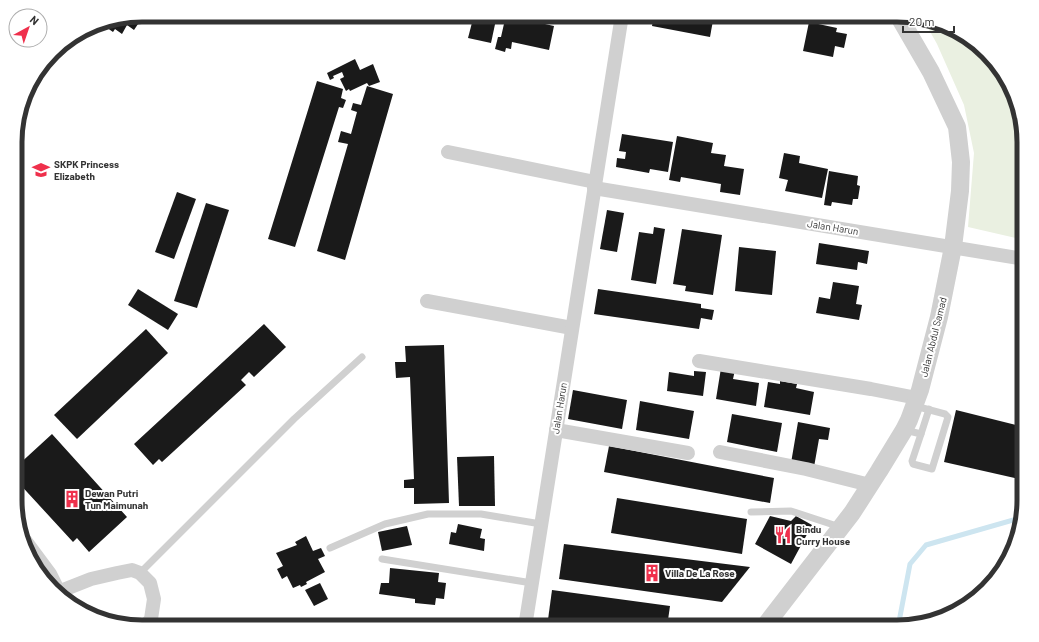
<svg xmlns="http://www.w3.org/2000/svg" width="1039" height="642" viewBox="0 0 1039 642" font-family="Barlow,sans-serif">
	<style>
		.green { fill: #eaf0e1 }
		.lines { fill: none; stroke-linecap: round; stroke-linejoin: round }
		.stream { stroke: #cde5f0; stroke-width: 5 }
		.building { fill: #1a1a1a }
		.service { stroke: #d0d0d0; stroke-width: 7 }
		.minor { stroke: #d0d0d0; stroke-width: 14 }
		.tertiary { stroke: #d0d0d0; stroke-width: 18 }
		.labels { text-anchor: middle; stroke-width: 4; stroke-linejoin: round; paint-order: stroke }
		.poi-label { font-size: 10px; font-weight: bold; fill: #333; stroke: #fff; text-anchor: start }
		.street-label { font-size: 10px; fill: #333; stroke: #fff }
		.rim { fill: none; stroke: #333; stroke-width: 5 }
	</style>
	<rect width="100%" height="100%" fill="#fff"/>
	<polygon class="green" points="923,19 938,22 968,36 1007,78 1024,133 1024,240 968,227 974,153 964,105 937,44"/>
	<g class="lines">
		<polyline class="stream" points="898,627 910,564 926,545 1020,518"/>
	</g>
	<g class="building">
		<polygon points="474,15 497,15 491,43 468,38"/>
		<polygon points="506,15 548,15 545,24 554,26 549,50 512,42 511,49 506,48 505,52 495,49 498,37 501,37"/>
		<polygon points="654,15 714,15 710,37 652,26"/>
		<polygon points="138,16 142,18 134,30 127,25 122,34 115,29 113,32 100,23"/>
		<polygon points="809,22 837,28 836,32 847,34 844,48 835,46 833,57 803,51"/>
		<polygon points="355,59 360,70 373,64 380,82 369,86 367,83 350,91 349,89 346,91 340,79 344,77 342,72 333,76 334,78 330,80 327,73"/>
		<polygon points="317,81 343,89 341,98 346,100 343,108 339,107 295,247 268,239"/>
		<polygon points="367,86 393,94 345,260 317,251 348,144 338,142 341,131 351,134 357,112 351,110 353,103 361,105"/>
		<polygon points="622,134 673,142 668,172 650,169 649,173 616,167 617,158 625,159 626,152 619,151"/>
		<polygon points="677,136 713,143 711,153 726,155 724,166 744,169 740,195 720,192 721,184 681,177 680,182 669,180"/>
		<polygon points="784,153 800,156 799,163 828,169 822,198 785,191 788,180 779,178"/>
		<polygon points="829,171 858,176 857,185 860,186 858,199 853,199 852,205 832,202 831,206 824,205"/>
		<polygon points="177,192 196,199 174,259 155,252"/>
		<polygon points="206,203 229,210 197,308 174,301"/>
		<polygon points="607,210 624,213 617,252 600,249"/>
		<polygon points="654,227 665,229 656,284 631,280 639,232 653,234"/>
		<polygon points="682,229 722,235 713,295 685,291 686,286 673,284"/>
		<polygon points="819,243 869,251 867,264 858,262 857,270 816,264"/>
		<polygon points="739,247 776,251 772,295 735,291"/>
		<polygon points="833,282 859,286 856,304 862,305 859,320 816,313 819,297 830,299"/>
		<polygon points="138,289 178,314 168,330 128,305"/>
		<polygon points="598,289 701,304 701,308 714,310 712,320 701,318 699,329 594,314"/>
		<polygon points="264,324 286,347 254,377 249,372 241,380 246,385 162,462 159,459 153,465 134,444"/>
		<polygon points="146,329 168,353 77,439 54,415"/>
		<polygon points="444,345 449,503 414,504 414,488 404,488 404,480 414,479 410,377 396,378 395,362 406,362 405,346"/>
		<polygon points="721,368 735,370 733,379 759,383 756,406 716,399"/>
		<polygon points="694,371 706,372 703,396 667,391 669,372 694,376"/>
		<polygon points="780,381 797,384 796,388 814,392 810,415 764,407 768,382 780,384"/>
		<polygon points="573,390 627,400 622,429 568,419"/>
		<polygon points="640,401 694,411 689,439 636,430"/>
		<polygon points="956,410 1024,427 1024,480 944,462"/>
		<polygon points="732,414 782,423 777,452 727,442"/>
		<polygon points="798,422 830,428 828,440 819,439 814,467 791,463"/>
		<polygon points="52,434 127,517 89,552 77,538 73,542 16,480 16,467"/>
		<polygon points="609,446 774,478 770,503 604,472"/>
		<polygon points="494,456 495,506 459,506 457,457"/>
		<polygon points="617,498 747,519 742,554 611,533"/>
		<polygon points="770,516 791,521 796,516 812,525 791,564 755,544"/>
		<polygon points="458,524 482,529 480,538 485,539 484,551 449,544 451,532 456,533"/>
		<polygon points="407,526 412,545 382,551 378,532"/>
		<polygon points="306,536 313,551 321,548 325,556 318,559 325,572 306,582 307,584 301,587 300,585 293,588 287,576 282,579 277,569 283,566 276,553 297,545 295,542"/>
		<polygon points="564,544 750,567 722,602 559,579"/>
		<polygon points="390,568 439,573 438,582 446,583 444,599 436,598 435,605 415,603 415,599 379,594 381,583 389,583"/>
		<polygon points="320,583 328,599 314,606 305,590"/>
		<polygon points="552,590 670,606 667,627 547,627"/>
		<polygon points="964,601 970,601 962,608"/>
	</g>
	<g class="lines">
		<g class="service">
			<polyline points="905,430 921,434 912,461 913,464 932,469 948,417 945,414 915,406"/>
			<polyline points="921,434 929,409"/>
			<polyline points="751,512 791,511 840,527"/>
			<polyline points="21,529 53,572 62,590"/>
			<polyline points="330,548 385,524 428,514 481,514 541,524"/>
			<polyline points="382,559 532,583"/>
			<polyline points="140,573 294,419 362,357"/>
			<polyline points="442,627 443,624"/>
		</g>
		<g class="minor">
			<polyline points="448,152 595,182"/>
			<polyline points="594,188 1024,259"/>
			<polyline points="427,301 572,328"/>
			<polyline points="699,361 871,389 917,398"/>
			<polyline points="556,430 688,453"/>
			<polyline points="720,452 806,469 870,485"/>
			<polyline points="58,592 91,579 117,573 132,570 140,573 150,583 154,599 151,619 145,627"/>
			<polyline points="525,627 622,15"/>
		</g>
		<polyline class="tertiary" points="764,627 852,513 879,471 904,430 909,420 920,390 939,317 953,247 960,191 961,162 957,127 931,72 898,15"/>
	</g>
	<defs>
		<g id="school-bare" transform="scale(1.38)"><path d="M0-5L7-2L0 1L-7-2ZM-4 1L0 2.5L4 1V4Q0 6-4 4Z" fill="#ef304c" stroke="#fff" stroke-width="2.5" paint-order="stroke"/></g>
		<g id="building-bare" transform="scale(1.38)"><path d="M-4-6H4V6H1V3H-1V6H-4ZM-2.5-4.3h1.7v1.8h-1.7ZM.8-4.3h1.7v1.8H.8ZM-2.5-1h1.7V.8h-1.7ZM.8-1h1.7V.8H.8Z" fill="#ef304c" stroke="#fff" stroke-width="2.5" paint-order="stroke"/></g>
		<g id="restaurant-bare" transform="scale(1.38)"><path d="M-5-6h1v4h1v-4h1v4h1v-4h1v5L-1.5 .5V6h-2V.5L-5-1ZM5-6V6H3V1.5H1.5Q1.5-4 5-6Z" fill="#ef304c" stroke="#fff" stroke-width="2.5" paint-order="stroke"/></g>
	</defs>
	<g fill-rule="evenodd">
		<use href="#school-bare" x="41" y="170"/>
		<use href="#building-bare" x="72" y="499"/>
		<use href="#restaurant-bare" x="783" y="535"/>
		<use href="#building-bare" x="652" y="573"/>
	</g>
	<g class="labels">
		<g class="poi-label">
			<text x="54" y="168">SKPK Princess<tspan x="54" dy="12">Elizabeth</tspan></text>
			<text x="85" y="497">Dewan Putri<tspan x="85" dy="12">Tun Maimunah</tspan></text>
			<text x="796" y="533">Bindu<tspan x="796" dy="12">Curry House</tspan></text>
			<text x="665" y="577">Villa De La Rose</text>
		</g>
		<g class="street-label">
			<text transform="translate(833 227) rotate(9)" y="4">Jalan Harun</text>
			<text transform="translate(933 337) rotate(-76)" y="4">Jalan Abdul Samad</text>
			<text transform="translate(559 408) rotate(-81)" y="4">Jalan Harun</text>
		</g>
	</g>
	<path d="M0 0H1039V642H0ZM142 22H897A120 120 0 0 1 1017 142V500A120 120 0 0 1 897 620H142A120 120 0 0 1 22 500V142A120 120 0 0 1 142 22Z" fill="#fff" fill-rule="evenodd"/>
	<path class="rim" d="M142 22H897A120 120 0 0 1 1017 142V500A120 120 0 0 1 897 620H142A120 120 0 0 1 22 500V142A120 120 0 0 1 142 22Z"/>
	<g transform="translate(28 28) rotate(40)"><circle r="19" fill="#ffffff" stroke="#adadad"/>
	<path d="M0-3L7 15L0 10L-7 15Z" fill="#ef304c"/>
	<text y="-6" font-size="11" font-weight="bold" text-anchor="middle" fill="#333333">N</text>
	</g>
	<path d="M903 26v6h51v-6" fill="none" stroke="#333333" stroke-width="2"/>
	<text x="909" y="26" font-size="12" fill="#333333" stroke="#ffffff" stroke-width="3" paint-order="stroke">20 m</text>
</svg>
